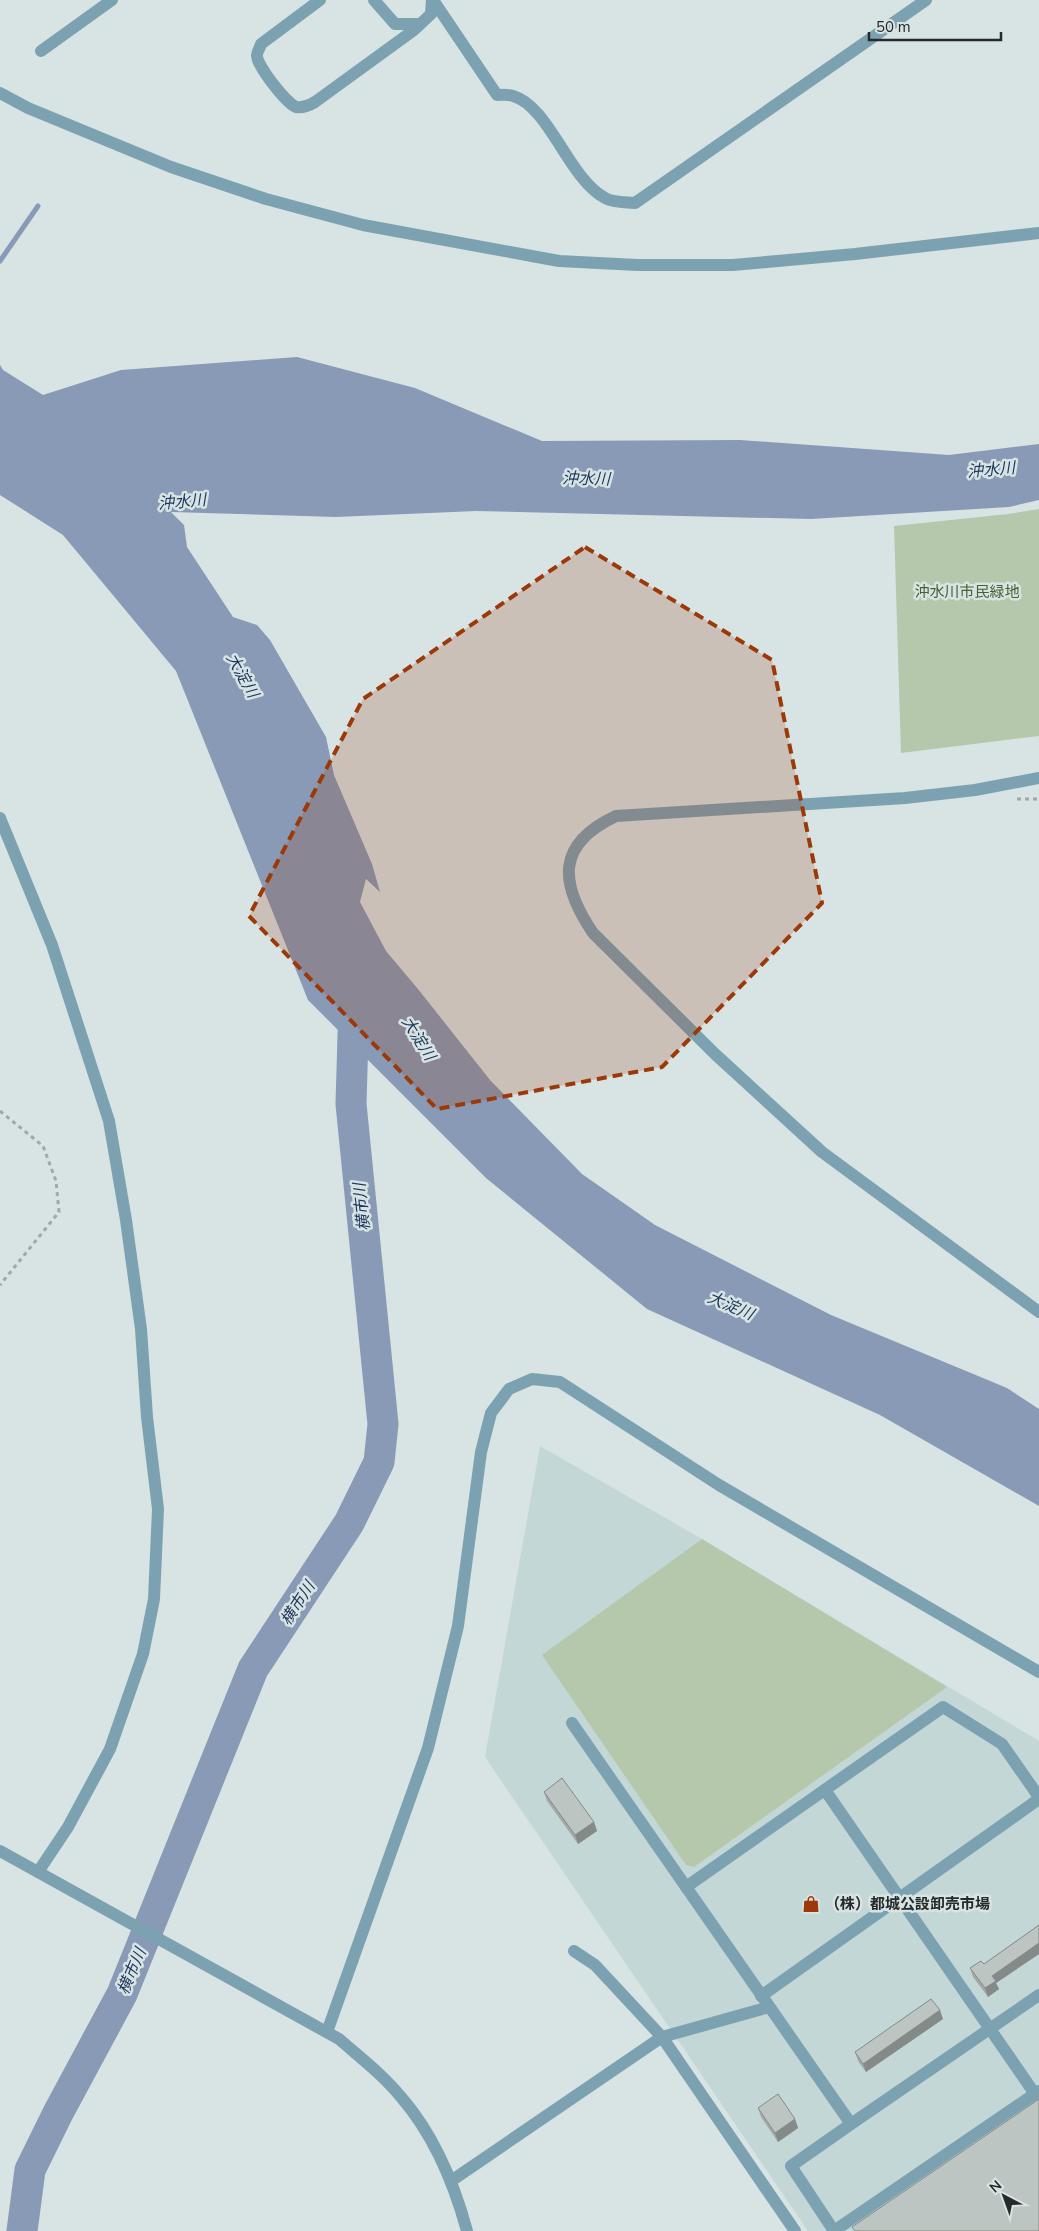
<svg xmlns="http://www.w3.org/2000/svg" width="1039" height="2231" viewBox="0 0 1039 2231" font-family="'Nunito Sans','Noto Sans JP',sans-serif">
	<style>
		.built { fill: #c3d7d7 }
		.green { fill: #b6c8ab }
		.water { fill: #889ab6 }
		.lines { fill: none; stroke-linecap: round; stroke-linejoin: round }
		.stream { stroke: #889ab6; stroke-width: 5 }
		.river { stroke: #889ab6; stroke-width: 31 }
		.path { stroke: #a0a8a8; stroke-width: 3; stroke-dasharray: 4 4; stroke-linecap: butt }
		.minor { stroke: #7ca2b2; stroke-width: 12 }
		.wall { fill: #a2a9a6 }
		.shaded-wall { fill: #848a87 }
		.building { fill: #bcc5c1; stroke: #848a87 }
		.marked { fill: #9d3808; fill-opacity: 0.2; stroke: #9d3808; stroke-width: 4; stroke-dasharray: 10 6; stroke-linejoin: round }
		.labels { text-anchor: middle; stroke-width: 5; stroke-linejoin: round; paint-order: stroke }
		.park-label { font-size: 15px; fill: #466134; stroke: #d8e3e3 }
		.poi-label { font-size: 15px; font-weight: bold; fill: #262a2a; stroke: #d8e3e3; text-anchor: start }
		.water-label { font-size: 16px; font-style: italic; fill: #1c365d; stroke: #d8e3e3 }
	</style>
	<rect width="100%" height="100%" fill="#d8e3e3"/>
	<polygon class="built" points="540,1446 702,1539 1039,1741 1039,2231 808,2231 485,1757"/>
	<g class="green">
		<polygon points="1039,509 1039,736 901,753 894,526 1008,514"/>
		<polygon points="702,1539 947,1687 694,1867 686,1865 542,1655"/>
	</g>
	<polygon class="water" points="297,357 415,388 542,441 740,440 949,455 1039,444 1039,500 1009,507 811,519 476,511 336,517 171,512 184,525 187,547 233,617 257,625 270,640 326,737 334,775 372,864 380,892 366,879 360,902 386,951 418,989 490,1080 582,1174 655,1225 831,1315 1007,1388 1039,1409 1039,1506 880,1415 647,1309 486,1178 308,1000 176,671 63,535 0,495 0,365 3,370 43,395 121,370"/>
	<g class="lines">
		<polyline class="stream" points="0,261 38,206"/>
		<polyline class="river" points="22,2231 30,2170 58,2113 122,1994 253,1669 349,1523 379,1462 383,1424 351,1104 354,1002"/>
		<g class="path">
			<polyline points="1017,799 1039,799"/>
			<polyline points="0,1111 43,1146 56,1181 59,1212 0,1285"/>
		</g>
		<g class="minor">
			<path d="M320,0L261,44C260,48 257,52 257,55C256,65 287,104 296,107C303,108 310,105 315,102L414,30L431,14L432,0"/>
			<polyline points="374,0 395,24 420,24"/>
			<path d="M433,0L497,95C502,95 508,94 513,96C549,106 569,179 605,198C614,203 625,202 635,203L926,0"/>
			<polyline points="41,51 112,0"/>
			<polyline points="0,93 28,108 171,167 266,199 363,225 559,261 637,265 733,265 855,254 1039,233"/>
			<path d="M1039,778L975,790L905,798L616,816C556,844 559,883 593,933L715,1054L822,1152L1039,1312"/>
			<polyline points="0,818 52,945 109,1121 126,1220 141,1329 147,1417 158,1509 154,1599 143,1654 110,1749 68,1827 38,1872"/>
			<polyline points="572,1723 851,2124 791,2166 834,2231 1039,2091"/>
			<polyline points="825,1790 1035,2094"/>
			<path d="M0,1851L339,2039C361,2058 383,2075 401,2097C434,2135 454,2183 467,2231"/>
			<polyline points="686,1887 943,1707 1002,1744 1039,1797"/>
			<polyline points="574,1951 595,1965 662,2037 769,2007"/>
			<polyline points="761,1996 1039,1799"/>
			<polyline points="327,2032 428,1748 458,1626 481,1452 491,1413 509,1389 532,1379 560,1382 719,1485 1039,1672"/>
			<polyline points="851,2124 1039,1995"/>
			<polyline points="451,2181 662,2037 795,2231"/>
		</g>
	</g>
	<g class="wall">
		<polygon points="544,1792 594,1822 597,1831 578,1844 547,1801"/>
		<polygon points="1039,1925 1039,1954 996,1983 999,1989 988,1997 973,1977 970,1968 984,1964"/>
		<polygon points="943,2019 866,2072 858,2061 855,2052"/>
		<polygon points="758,2108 795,2119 798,2128 778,2142 761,2117"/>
	</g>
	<g class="shaded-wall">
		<polygon points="594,1822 597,1831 578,1844 575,1835"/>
		<polygon points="1039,1943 1039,1954 996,1983 999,1989 988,1997 985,1988 992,1976"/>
		<polygon points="940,2010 943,2019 866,2072 863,2064"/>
		<polygon points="795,2119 798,2128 778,2142 775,2133"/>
	</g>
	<g class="building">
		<polygon points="562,1778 594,1822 575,1835 544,1792"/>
		<polygon points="1039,1925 1039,1943 992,1976 996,1981 985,1988 970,1968 981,1961 984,1964"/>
		<polygon points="931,1999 940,2010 863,2064 855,2052"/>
		<polygon points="778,2094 795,2119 775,2133 758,2108"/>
		<polygon points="1039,2099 1039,2231 855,2231 852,2227"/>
	</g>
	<path class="marked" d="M585,547L772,660L822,903L662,1067L437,1109L249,916L363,699Z"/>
	<defs>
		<g id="shop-bare" transform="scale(1.35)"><path d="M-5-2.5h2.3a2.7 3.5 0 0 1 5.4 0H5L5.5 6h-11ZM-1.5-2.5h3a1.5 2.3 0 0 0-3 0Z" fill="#9d3808" stroke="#d8e3e3" stroke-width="2.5" paint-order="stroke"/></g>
	</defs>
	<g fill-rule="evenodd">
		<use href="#shop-bare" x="811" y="1904"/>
	</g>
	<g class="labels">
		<g class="park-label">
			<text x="967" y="597">沖水川市民緑地</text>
		</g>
		<g class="poi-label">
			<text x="825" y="1909">（株）都城公設卸売市場</text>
		</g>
		<g class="water-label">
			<text transform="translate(991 469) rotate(-5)" y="6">沖水川</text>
			<text transform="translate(586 478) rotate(1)" y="6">沖水川</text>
			<text transform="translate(182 501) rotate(-5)" y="6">沖水川</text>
			<text transform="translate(243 675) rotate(61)" y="6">大淀川</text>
			<text transform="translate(419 1038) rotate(58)" y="6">大淀川</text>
			<text transform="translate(361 1207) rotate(-96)" y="6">横市川</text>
			<text transform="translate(731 1305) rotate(23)" y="6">大淀川</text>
			<text transform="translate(297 1603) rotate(-57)" y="6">横市川</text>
			<text transform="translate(131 1971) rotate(-67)" y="6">横市川</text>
		</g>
	</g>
	<g transform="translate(1004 2196) rotate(319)" stroke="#d8e3e3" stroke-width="4" paint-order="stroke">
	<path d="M0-4L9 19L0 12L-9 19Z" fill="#262a2a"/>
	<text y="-8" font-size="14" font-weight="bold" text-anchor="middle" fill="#262a2a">N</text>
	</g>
	<path d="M869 32v8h132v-8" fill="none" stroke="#262a2a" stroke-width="2.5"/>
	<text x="876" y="32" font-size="15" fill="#262a2a" stroke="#d8e3e3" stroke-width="4" paint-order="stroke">50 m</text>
</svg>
